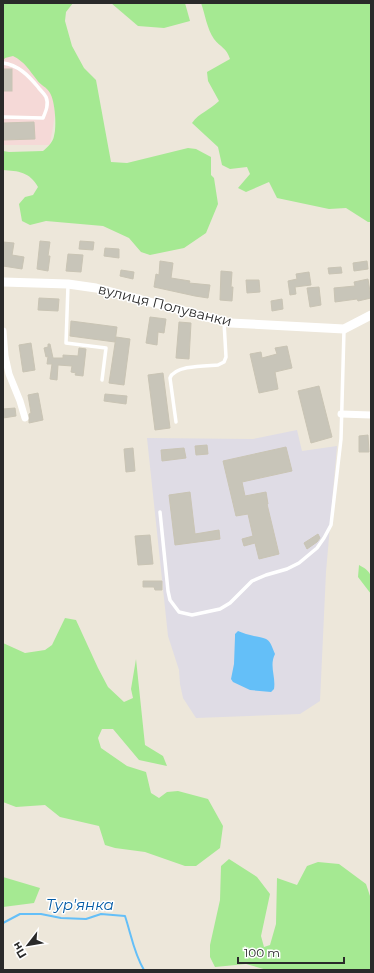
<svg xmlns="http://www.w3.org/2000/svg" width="374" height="973" viewBox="0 0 374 973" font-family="Montserrat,sans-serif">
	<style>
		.industrial { fill: #dfdce5 }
		.medical { fill: #f5d9d7 }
		.green { fill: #a5e992 }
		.water { fill: #64bff8 }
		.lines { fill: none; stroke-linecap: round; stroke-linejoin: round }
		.stream { stroke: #64bff8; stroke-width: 2 }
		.building { fill: #c8c5b9; stroke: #c9c4b4 }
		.service { stroke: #fff; stroke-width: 3.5 }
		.minor { stroke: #fff; stroke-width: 7 }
		.tertiary { stroke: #fff; stroke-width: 9 }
		.labels { text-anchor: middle; stroke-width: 3; stroke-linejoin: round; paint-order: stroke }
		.street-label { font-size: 14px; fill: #2a2a2a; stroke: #fff }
		.water-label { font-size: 15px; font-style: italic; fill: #025aa6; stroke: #fff }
	</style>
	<rect width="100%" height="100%" fill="#ede7da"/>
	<polygon class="industrial" points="297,430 302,451 337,446 326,572 320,701 300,714 196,718 183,698 180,684 179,670 168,636 147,438 253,439"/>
	<polygon class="medical" points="3,13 51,83 55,114 50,145 3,145"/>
	<g class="green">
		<path d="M3,3H73L66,12L65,21L72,46L84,68L96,80L111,162L127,163L188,148L196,149L211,157V175L214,178L218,204L206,233L184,248L150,255L141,252L129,238L103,226L46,221L30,225L22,221L19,204L25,197L33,195L38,187C30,172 18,171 3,170V151L9,152L43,151C48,147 53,142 54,136C57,127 55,101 50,93C47,87 40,85 37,80C29,70 25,62 13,56L5,58L3,61Z"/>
		<polygon points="111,3 185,3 190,21 164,28 138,26"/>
		<path d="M201,3H371V222H368L346,208L329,209L277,198L269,182L246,192L238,188L250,174L247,167L230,169L222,165L218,147L192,123C199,113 210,110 219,101L208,81L207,72L230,59C226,47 221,48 214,39C207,29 205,14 201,3Z"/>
		<path d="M359,565C374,573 371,576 371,594L358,577Z"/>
		<polygon points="65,618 76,620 98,668 108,687 124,702 133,698 131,689 136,659 145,745 163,756 167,766 139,760 113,729 102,729 98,738 101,748 127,766 146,772 151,793 159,798 167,792 178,791 208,799 223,826 220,848 196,866 185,866 145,852 115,848 105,845 99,826 60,817 45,805 16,807 3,802 3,643 25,653 45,650 52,645"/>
		<polygon points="229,859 257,877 270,894 261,936 264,947 270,945 276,924 277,878 297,885 307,866 318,862 339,864 366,884 371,899 371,970 267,970 246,964 215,967 210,957 210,945 220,900 221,866"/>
		<polygon points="3,877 40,888 34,903 3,907"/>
	</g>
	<path class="water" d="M238,631C243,633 249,635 254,636C270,639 269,639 275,654C269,666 276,676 274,689L271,692L250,690L233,682L231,679L234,664L235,637V634Z"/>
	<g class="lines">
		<path class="stream" d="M3,923L20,914H41L61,918L86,919L101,914L125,916C131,934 134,954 144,970"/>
	</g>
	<g class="building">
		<rect x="3" y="69" width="9" height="22"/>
		<polygon points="34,122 35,139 3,140 3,123"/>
		<polygon points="40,241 50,242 48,256 50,256 48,271 37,269"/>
		<polygon points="80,241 94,242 93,250 79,249"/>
		<polygon points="3,242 14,243 12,255 24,257 22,269 3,266"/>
		<polygon points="105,248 119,249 119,258 104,256"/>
		<polygon points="68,254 83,255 81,272 66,271"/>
		<polygon points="160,261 173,263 171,278 190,281 189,283 210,285 208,298 195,296 154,287 156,274 159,275"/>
		<polygon points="367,261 368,269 354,271 353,263"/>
		<polygon points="341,267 342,273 329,274 328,268"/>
		<polygon points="121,270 134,272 133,279 120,276"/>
		<polygon points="221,271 232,272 231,287 233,287 232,301 220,300"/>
		<polygon points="309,272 311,285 295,287 296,294 290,295 288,281 297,279 296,274"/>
		<polygon points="368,279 371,298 358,301 357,299 335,302 334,288 355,286 354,282"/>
		<polygon points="246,280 259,280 260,292 247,293"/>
		<polygon points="319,287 321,305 310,307 307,288"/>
		<polygon points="39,298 59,299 58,311 38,310"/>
		<polygon points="282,299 283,309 272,311 271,301"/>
		<polygon points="150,317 166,319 164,333 158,332 157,345 146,343"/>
		<polygon points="71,321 117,327 115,342 70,336"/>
		<polygon points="179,322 191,323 189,359 176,358"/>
		<polygon points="116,337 130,339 124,385 109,383"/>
		<polygon points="31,343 35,370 23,372 19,345"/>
		<polygon points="48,344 50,344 53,358 63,358 63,355 78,356 79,348 86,349 83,376 75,375 76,373 71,372 72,366 58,365 57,380 50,379 52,364 47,364 48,356 46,357 44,348 48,347"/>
		<polygon points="287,346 292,368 275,372 278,389 259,393 250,354 261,352 262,358 277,354 275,348"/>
		<polygon points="163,373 170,428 155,430 148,375"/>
		<polygon points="319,386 332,437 311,443 298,391"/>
		<polygon points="38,393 43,420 29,423 29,414 31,413 28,395"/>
		<polygon points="105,394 127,396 126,404 104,401"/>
		<polygon points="15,408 16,416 3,418 3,409"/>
		<polygon points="368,435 369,452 359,452 359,436"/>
		<polygon points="207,445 208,454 196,455 195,446"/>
		<polygon points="286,447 292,471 242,482 245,496 266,492 268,504 267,504 279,554 259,559 255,543 244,546 242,539 253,536 248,514 236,516 223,461"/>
		<polygon points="133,448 135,471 126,472 124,449"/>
		<polygon points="184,448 186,458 162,461 161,450"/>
		<polygon points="190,492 195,534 219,530 220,539 175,545 169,495"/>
		<polygon points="318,534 320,538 317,542 307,549 304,543"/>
		<polygon points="150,535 153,564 138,565 135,536"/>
		<polygon points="143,581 162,581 162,590 155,590 154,587 143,587"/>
	</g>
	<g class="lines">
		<g class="service">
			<path d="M3,63C18,65 28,75 38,87C40,90 44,93 46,97C49,104 46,111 43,118L3,117"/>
			<polyline points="68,285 66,343 106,348 102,380"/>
			<path d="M176,422L170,378C175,365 206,366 218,365L224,362L226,357L224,322"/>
			<polyline points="160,512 168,591 170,600 179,612 192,615 220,609 230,603 252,581 266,575 287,569 299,563 317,548 324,538 331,525 341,439 344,330"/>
		</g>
		<g class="minor">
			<polyline points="3,331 5,356 9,374 20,401 25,418"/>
			<polyline points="341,414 371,415"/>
		</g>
		<polyline class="tertiary" points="3,282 68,284 96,288 230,323 344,329 371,315"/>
	</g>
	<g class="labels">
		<g class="street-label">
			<text transform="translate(165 305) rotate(14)" y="5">вулиця Полуванки</text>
		</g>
		<g class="water-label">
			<text x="80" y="910">Тур'янка</text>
		</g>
	</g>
	<rect width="374" height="973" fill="none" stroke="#2a2a2a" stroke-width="8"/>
	<g transform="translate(28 945) rotate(239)" stroke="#ffffff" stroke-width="3" paint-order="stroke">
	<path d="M0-3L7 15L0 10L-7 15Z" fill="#2a2a2a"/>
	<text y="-6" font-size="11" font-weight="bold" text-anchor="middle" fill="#2a2a2a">Пн</text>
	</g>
	<path d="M238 957v6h106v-6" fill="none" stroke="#2a2a2a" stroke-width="2"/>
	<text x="244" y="957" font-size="12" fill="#2a2a2a" stroke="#ffffff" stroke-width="3" paint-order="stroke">100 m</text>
</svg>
